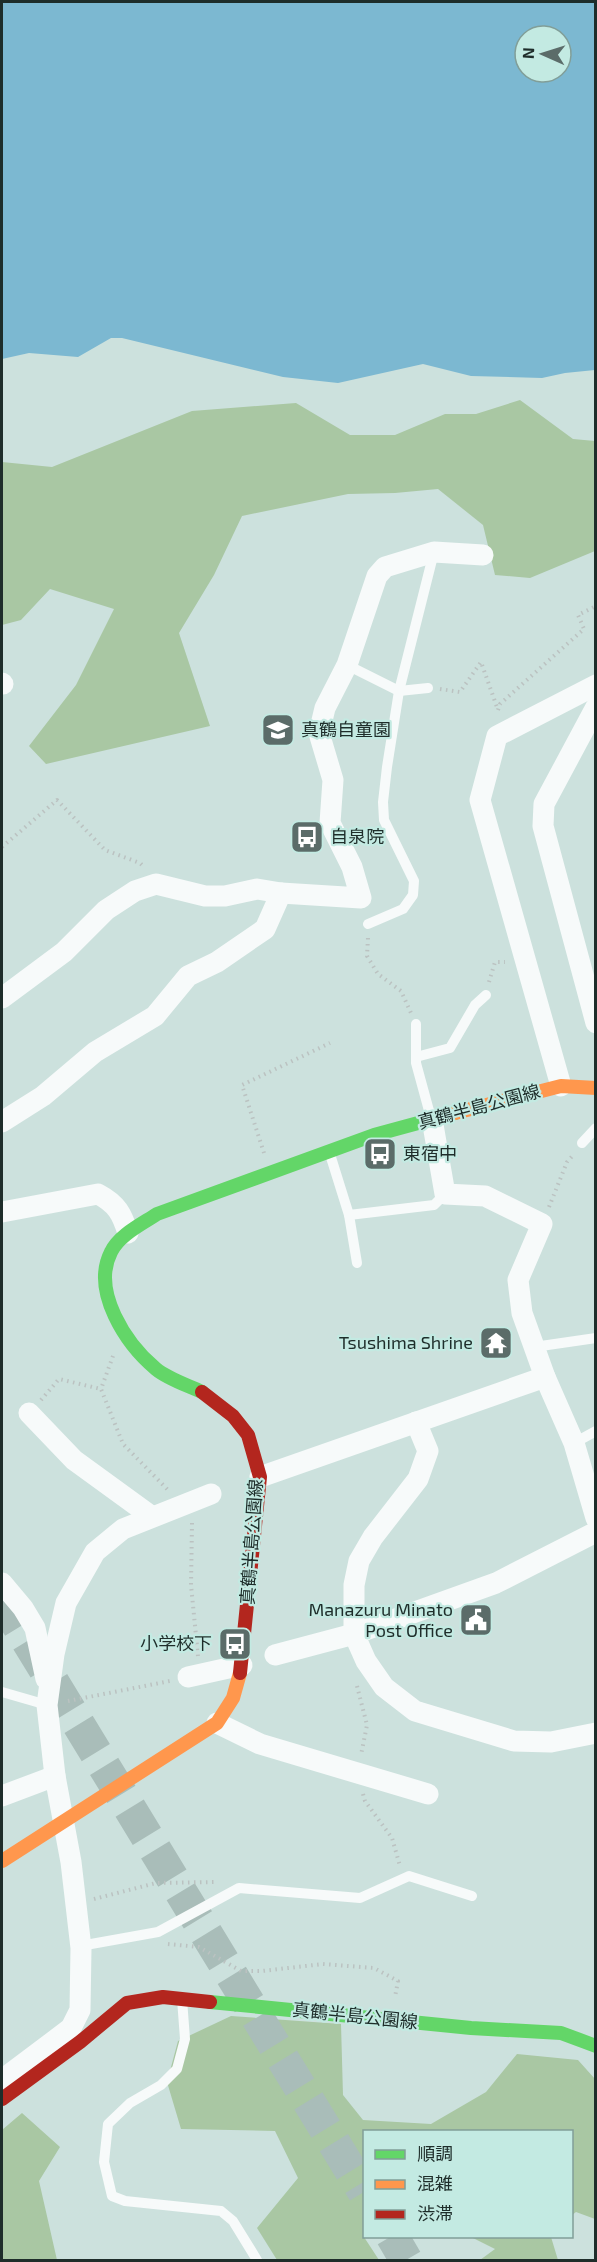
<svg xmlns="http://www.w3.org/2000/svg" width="597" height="2262" viewBox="0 0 597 2262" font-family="'Exo 2','Noto Sans JP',sans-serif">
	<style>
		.forest { fill: #a9c7a3 }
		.water { fill: #7cb8d1; fill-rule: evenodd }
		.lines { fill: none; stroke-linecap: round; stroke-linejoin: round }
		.highway-tunnel { stroke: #a9bdb9; stroke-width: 33; stroke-dasharray: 33 16; stroke-linecap: butt }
		.path { stroke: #bbc2c1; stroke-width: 4; stroke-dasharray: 1.5 4.5; stroke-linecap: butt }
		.lane { stroke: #f7fafa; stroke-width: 10 }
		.street { stroke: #f7fafa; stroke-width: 21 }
		.fast { stroke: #63d668; stroke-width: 14 }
		.slow { stroke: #ff974d; stroke-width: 14 }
		.jam { stroke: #b3261e; stroke-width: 14 }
		.labels { text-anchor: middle; stroke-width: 4.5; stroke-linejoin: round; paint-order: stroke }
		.poi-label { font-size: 18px; fill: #1e2d2a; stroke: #c3eae2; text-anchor: start }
		.street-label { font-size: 18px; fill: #1e2d2a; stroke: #c3eae2 }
	</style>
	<rect width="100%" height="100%" fill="#cce1dd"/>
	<g class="forest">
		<polygon points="520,400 573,439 595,441 595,551 530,578 495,575 483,525 438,489 395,493 348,494 242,516 214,575 179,633 210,726 46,764 29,746 76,685 114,609 50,589 21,620 2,625 2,462 52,467 192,411 296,403 350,435 395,435 445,414 476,414"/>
		<polygon points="231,2016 341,2024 343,2095 363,2120 431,2124 486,2092 517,2054 578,2060 595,2079 595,2219 576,2212 572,2215 572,2132 364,2132 364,2237 379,2260 277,2260 257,2228 298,2178 275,2131 181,2129 167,2082 178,2041"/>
		<polygon points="22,2113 60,2147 39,2181 57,2260 2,2260 2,2130"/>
		<polygon points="471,2237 551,2237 558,2260 480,2260 495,2249"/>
	</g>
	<path class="water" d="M2,2H595V370L565,373L542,378L471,376L423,364L338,383L283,377L122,338H111L78,357L29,353L2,359ZM525,36H561V72H525Z"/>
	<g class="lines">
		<g class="highway-tunnel">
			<polyline points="2,1599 364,2192"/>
			<polyline points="392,2236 406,2260"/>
		</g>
		<g class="path">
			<polyline points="440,689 460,692 481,662 498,710"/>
			<polyline points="498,710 500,704 584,629 578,615 596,606"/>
			<polyline points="2,847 57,800 105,850 140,863 144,867"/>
			<polyline points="368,938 367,956 378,974 401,991 411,1013"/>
			<polyline points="489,982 495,962 505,962"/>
			<polyline points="264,1153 242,1085 330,1043"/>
			<polyline points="549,1207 567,1162 574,1154"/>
			<polyline points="113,1356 101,1389 123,1444 169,1491"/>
			<polyline points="41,1400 59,1379 101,1389"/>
			<polyline points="192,1523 191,1585 198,1656"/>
			<polyline points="357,1686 367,1725 361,1755"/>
			<polyline points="68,1701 170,1681"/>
			<polyline points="363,1794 365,1801 392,1838 400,1866"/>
			<polyline points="94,1899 156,1883 216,1882"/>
			<polyline points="168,1944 199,1947 241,1971 262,1971 323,1964 374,1968 398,1981 395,1997"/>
		</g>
		<g class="lane">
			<polyline points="347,665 399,691 428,688"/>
			<polyline points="368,924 403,909 413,895 414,881 384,820 383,802 387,767 399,691 434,552"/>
			<polyline points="416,1024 416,1063 431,1118"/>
			<polyline points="416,1057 450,1048 475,1005 486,995"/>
			<polyline points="582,1143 596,1128"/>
			<polyline points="329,1151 349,1215 357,1263"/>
			<polyline points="349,1215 434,1205 445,1194"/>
			<polyline points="534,1347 596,1338"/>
			<polyline points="574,1443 596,1431"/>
			<polyline points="2,1692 47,1705"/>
			<polyline points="80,1946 158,1932 239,1888 360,1898 409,1876 472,1896"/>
			<polyline points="182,1999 185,2039 177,2069 161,2085 130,2103 108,2124 104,2162 112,2196 125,2201 221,2211 233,2221 257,2260"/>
		</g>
		<g class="street">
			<polyline points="2,683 3,684"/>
			<polyline points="596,707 544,804 543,826 596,1023"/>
			<polyline points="2,998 64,952 106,910 135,891 156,884 205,896 225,896 257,889 281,893 361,898 352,867 330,823 333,780 319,733 325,708 347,665 377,576 385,567 434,552 483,555"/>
			<polyline points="561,1086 480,800 497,736 596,685"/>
			<polyline points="432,1119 445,1194 485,1196 542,1224 518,1280 522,1313 545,1377 574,1443 596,1518"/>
			<polyline points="2,1122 43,1096 95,1052 155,1016 188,976 217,962 265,929 281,893"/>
			<path d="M2,1212L98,1194C117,1204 122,1214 128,1233"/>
			<polyline points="29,1413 74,1460 151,1516"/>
			<polyline points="416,1422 428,1451 418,1479 373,1537 359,1561 354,1585 354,1634 366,1661 384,1687 415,1711 514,1741 551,1742 596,1733"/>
			<polyline points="260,1477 545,1377"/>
			<polyline points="2,1583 23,1608 35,1628 46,1679"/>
			<polyline points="275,1655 354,1634 496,1583 596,1532"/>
			<polyline points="188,1677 242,1665"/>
			<polyline points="217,1723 260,1744 428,1794"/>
			<polyline points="2,1796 55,1776"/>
			<polyline points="2,2080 71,2028 80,2010 81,1948 71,1862 55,1776 47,1705 54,1654 66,1603 95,1552 123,1529 211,1494"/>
		</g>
		<g class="fast">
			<path d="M202,1392C187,1385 168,1379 156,1369C126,1344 91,1291 111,1252C119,1235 142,1224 157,1214L374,1135L455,1113"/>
			<polyline points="210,2002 471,2028 561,2033 596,2046"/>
		</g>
		<g class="slow">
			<polyline points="455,1113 561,1086 596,1088"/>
			<polyline points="2,1861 217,1723 233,1698 240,1673"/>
		</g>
		<g class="jam">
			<polyline points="202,1392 233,1416 248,1435 260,1477 240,1673"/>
			<polyline points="2,2099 80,2042 127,2003 163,1997 210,2002"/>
		</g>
	</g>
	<defs>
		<g id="school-square" transform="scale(1.725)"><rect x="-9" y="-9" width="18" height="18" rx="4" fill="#5b6c69" stroke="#c3eae2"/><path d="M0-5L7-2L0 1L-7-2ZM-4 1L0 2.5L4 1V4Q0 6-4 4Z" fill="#fff"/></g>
		<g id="bus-square" transform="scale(1.725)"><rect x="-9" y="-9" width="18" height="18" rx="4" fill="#5b6c69" stroke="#c3eae2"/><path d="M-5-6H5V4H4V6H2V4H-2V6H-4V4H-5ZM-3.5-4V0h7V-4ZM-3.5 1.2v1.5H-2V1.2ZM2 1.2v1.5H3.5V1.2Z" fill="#fff"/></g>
		<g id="temple-square" transform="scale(1.725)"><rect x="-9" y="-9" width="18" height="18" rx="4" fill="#5b6c69" stroke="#c3eae2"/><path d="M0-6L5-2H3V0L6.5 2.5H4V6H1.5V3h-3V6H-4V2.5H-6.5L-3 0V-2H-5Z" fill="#fff"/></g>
		<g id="civic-square" transform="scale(1.725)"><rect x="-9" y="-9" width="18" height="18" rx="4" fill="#5b6c69" stroke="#c3eae2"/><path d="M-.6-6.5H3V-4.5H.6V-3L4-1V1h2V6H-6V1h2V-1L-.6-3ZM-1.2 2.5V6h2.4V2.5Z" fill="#fff"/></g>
	</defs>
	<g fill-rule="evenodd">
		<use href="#school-square" x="278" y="730"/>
		<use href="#bus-square" x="307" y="837"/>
		<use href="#bus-square" x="380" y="1154"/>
		<use href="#temple-square" x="496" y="1343"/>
		<use href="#civic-square" x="476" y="1620"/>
		<use href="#bus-square" x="235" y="1644"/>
	</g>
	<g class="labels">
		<g class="poi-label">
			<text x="301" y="736">真鶴自童園</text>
			<text x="330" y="843">自泉院</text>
			<text x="403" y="1160">東宿中</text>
			<text x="473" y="1349" text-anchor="end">Tsushima Shrine</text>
			<text x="453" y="1616" text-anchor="end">Manazuru Minato<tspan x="453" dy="21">Post Office</tspan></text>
			<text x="212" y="1650" text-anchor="end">小学校下</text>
		</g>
		<g class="street-label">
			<text transform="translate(479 1107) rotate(-15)" y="6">真鶴半島公園線</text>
			<text transform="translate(252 1542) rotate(-86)" y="6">真鶴半島公園線</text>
			<text transform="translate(355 2016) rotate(6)" y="6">真鶴半島公園線</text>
		</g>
	</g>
	<rect width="597" height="2262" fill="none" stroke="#1e2d2a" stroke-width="6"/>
	<rect x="363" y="2130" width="210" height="108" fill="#c3eae2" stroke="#819e98" stroke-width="1.5"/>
	<rect x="375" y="2150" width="30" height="9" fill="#63d668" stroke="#819e98" stroke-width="1.5"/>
	<text x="417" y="2160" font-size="18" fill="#1e2d2a">順調</text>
	<rect x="375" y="2180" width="30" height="9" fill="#ff974d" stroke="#819e98" stroke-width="1.5"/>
	<text x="417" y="2190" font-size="18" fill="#1e2d2a">混雑</text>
	<rect x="375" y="2210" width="30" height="9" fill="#b3261e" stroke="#819e98" stroke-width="1.5"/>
	<text x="417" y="2220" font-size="18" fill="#1e2d2a">渋滞</text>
	<g transform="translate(543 54) rotate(273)"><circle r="28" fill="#c3eae2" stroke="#819e98" stroke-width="1.5"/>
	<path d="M0-4.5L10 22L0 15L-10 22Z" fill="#5b6c69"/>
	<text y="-9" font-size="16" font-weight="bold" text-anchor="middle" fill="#1e2d2a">N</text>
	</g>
</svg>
